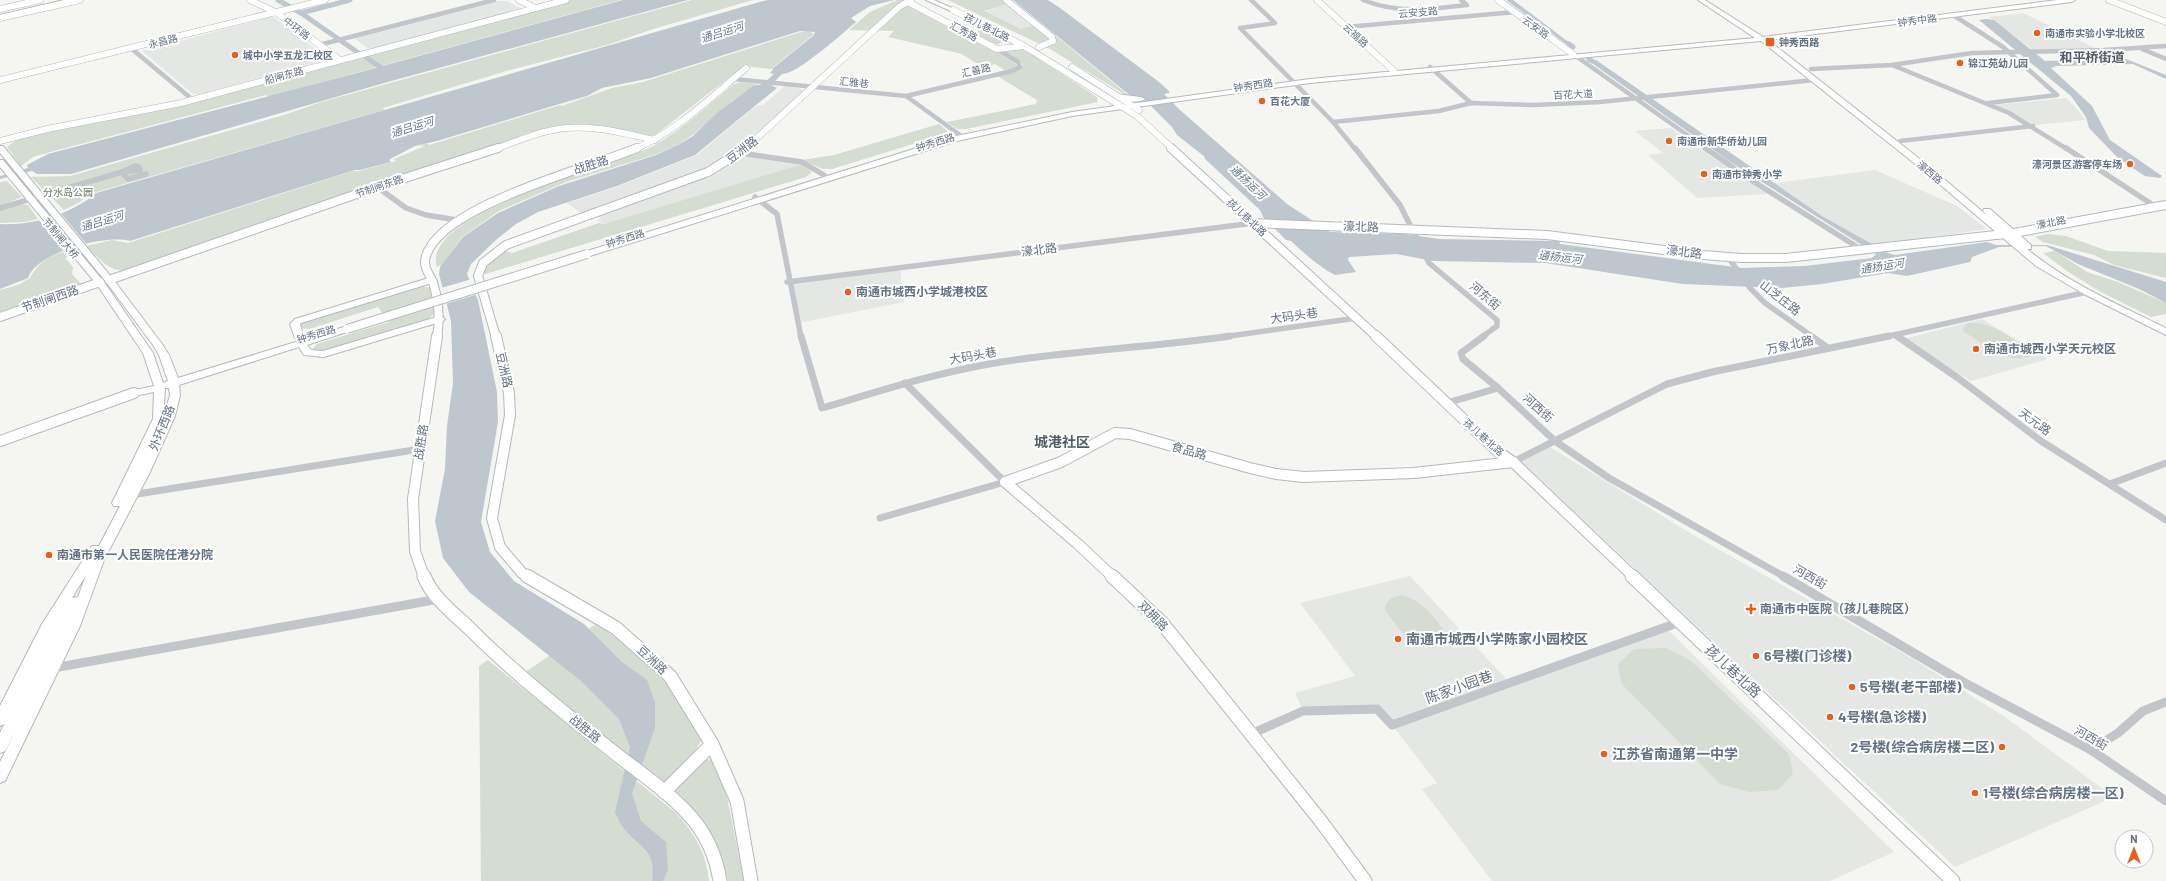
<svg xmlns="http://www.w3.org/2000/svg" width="2166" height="881" viewBox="0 0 2166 881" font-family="Barlow,'Noto Sans SC',sans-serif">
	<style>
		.built { fill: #e5e7e4 }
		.green { fill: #d5dcd2; fill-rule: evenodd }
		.water { fill: #bdc7cd }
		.pier { fill: #f5f5f1 }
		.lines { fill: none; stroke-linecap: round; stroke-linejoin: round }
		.canal { stroke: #bdc7cd; stroke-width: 5 }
		.secondary-far3-casing { stroke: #b4b9be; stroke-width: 7 }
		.secondary-far2-casing { stroke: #b4b9be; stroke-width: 10 }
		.secondary-far1-casing { stroke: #b4b9be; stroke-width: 12 }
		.secondary-casing { stroke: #b4b9be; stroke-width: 15 }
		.primary-casing { stroke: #b5b9bd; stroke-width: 2 }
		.highway-casing { stroke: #b5b8bb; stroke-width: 2 }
		.street-far3 { stroke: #c2c5c9; stroke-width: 4.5 }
		.street-far2 { stroke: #c2c5c9; stroke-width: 5.5 }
		.street-far1 { stroke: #c2c5c9; stroke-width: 7 }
		.street { stroke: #c2c5c9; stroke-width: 9 }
		.secondary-far3 { stroke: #fff; stroke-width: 6 }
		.secondary-far2 { stroke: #fff; stroke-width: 8 }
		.secondary-far1 { stroke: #fff; stroke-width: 10 }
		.secondary { stroke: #fff; stroke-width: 13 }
		.primary { fill: #fff; fill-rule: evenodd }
		.highway { fill: #fff; fill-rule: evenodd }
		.primary-bridge-casing { stroke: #b5b9bd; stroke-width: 10; stroke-linecap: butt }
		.primary-bridge { stroke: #fff; stroke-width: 8 }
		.poi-dot { fill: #e95e1d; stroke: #fff; stroke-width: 1.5 }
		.labels { text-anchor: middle; stroke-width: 4; stroke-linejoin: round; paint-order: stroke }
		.far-street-label { font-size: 10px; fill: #637283; stroke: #fff }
		.far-poi-label { font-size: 10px; font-weight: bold; fill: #637283; stroke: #fff; text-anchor: start }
		.far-park-label { font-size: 10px; fill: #657a62; stroke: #fff }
		.far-water-label { font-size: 11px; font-style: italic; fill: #637a87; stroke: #fff }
		.street-label { font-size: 12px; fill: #637283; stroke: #fff }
		.poi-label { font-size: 12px; font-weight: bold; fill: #637283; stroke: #fff; text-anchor: start }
		.far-district-label { font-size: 13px; font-weight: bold; fill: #515c68; stroke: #fff }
		.quarter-label { font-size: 14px; font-weight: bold; fill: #515c68; stroke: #fff }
		.near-poi-label { font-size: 14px; font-weight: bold; fill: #637283; stroke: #fff; text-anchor: start }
		.near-street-label { font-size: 14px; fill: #637283; stroke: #fff }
	</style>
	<rect width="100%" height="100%" fill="#f5f5f1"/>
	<g class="built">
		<polygon points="494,1 507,1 524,10 381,49 367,48 354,38"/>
		<polygon points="1007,4 1037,25 1021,29 983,12"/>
		<polygon points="2023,13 2097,49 2033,50 1989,17"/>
		<polygon points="271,17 275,18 329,59 199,94 193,94 142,51"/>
		<polygon points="785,86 799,88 804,91 742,148 707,169 584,215 567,203 614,188 697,155 756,106 763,105"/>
		<polygon points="2066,98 2078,110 2085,120 2035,125 1995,105"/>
		<polygon points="1671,128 1703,151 1767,194 1697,198 1648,155 1663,153 1635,131"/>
		<polygon points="742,157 749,157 803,164 637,216 604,224 597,220 601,219 595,214 717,170"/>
		<polygon points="1875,170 1957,206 1987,229 1872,245 1768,184"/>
		<polygon points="900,268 904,302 798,323 792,282"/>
		<polygon points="1982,319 2048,359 1971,381 1904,339"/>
		<polygon points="1550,447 1695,536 1913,659 2005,717 2114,797 1955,867 1521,462"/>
		<polygon points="1410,576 1509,682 1665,627 1894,852 1830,881 1492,881 1422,789 1437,783 1392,725 1377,709 1303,711 1295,693 1355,676 1300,603"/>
	</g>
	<g class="green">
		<polygon points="570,0 621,0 268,97 266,95 43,154 33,157 21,166 7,147 16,140 33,135 133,115"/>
		<polygon points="692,0 753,0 653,29 607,45 510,70 383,108 384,110 89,194 80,202 64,210 31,177 70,176 284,115 321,102"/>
		<polygon points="897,0 907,0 910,5 996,51 1016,64 1017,67 1006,71 995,64 982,67 962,54 888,37 894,31 849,30 870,12"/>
		<path d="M948,0H1012L1128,95L1124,94L1050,49ZM1007,4L1036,25L1021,29L984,11Z"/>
		<polygon points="980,30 1005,42 995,45 970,32"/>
		<path d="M809,31L814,34L771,69L744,66L654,136L585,124L552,127L374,184L127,270C109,273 98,257 86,246L112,240L128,243L353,171H359L396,161L394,159L425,146H420L426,143L429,145L560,105L562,106L612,88L643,82L801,32Z"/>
		<polygon points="1019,48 1034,56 1097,97 1098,102 966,129 957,129 947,122 1036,104 1037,100 997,76 1021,68 1023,64 1003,51"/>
		<path d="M741,82L758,84L732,101L694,134L676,146L654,155L566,182L499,211L462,237L443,264L437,267C418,213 622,164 655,145C684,128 708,105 734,84Z"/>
		<polygon points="939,124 947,131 945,134 832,169 823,169 802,160 834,155"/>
		<polygon points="803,164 812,172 806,177 482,275 482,269 502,250 512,253 599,223 604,224"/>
		<polygon points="7,181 22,197 0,206 0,182"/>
		<polygon points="19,204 28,205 38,219 24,222 0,223 0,209"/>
		<polygon points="2047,234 2066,236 2108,251 2166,253 2166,278 2114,265 2094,255 2043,242 2035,237"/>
		<path d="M66,251L70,255L65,258L73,267L72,274L81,284L0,312V290L18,285L30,278C39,262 48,256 66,251Z"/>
		<polygon points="2055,251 2087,272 2118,282 2166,303 2166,314 2151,317 2099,291 2067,271 2043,253"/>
		<polygon points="423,286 432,289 435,313 428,319 325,352 312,351 312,349 317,344 389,322 378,307 309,329 300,328 299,325 303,321"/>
		<path d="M1968,323C1991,321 2011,338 2029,349L2031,356C2008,366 1983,343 1964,332L1963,328Z"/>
		<path d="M1402,595C1421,600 1437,618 1446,635C1442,642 1438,645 1431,646C1409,648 1397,625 1385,610C1385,600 1392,597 1402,595Z"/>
		<path d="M596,624C624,642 651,663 671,689C683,705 692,723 702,739L694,752L666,781H660L524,673Z"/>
		<polygon points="1666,648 1691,661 1789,754 1793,774 1778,790 1750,792 1720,784 1621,683 1618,664 1634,649"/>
		<path d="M488,660L676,813C695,834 706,853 709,881H481L479,666Z"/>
		<path d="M706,759L713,760L724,783L744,881H728C723,854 711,829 693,809C687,802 680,797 675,791L676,787Z"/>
	</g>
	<g class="water">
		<polygon points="623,0 688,0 384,83 71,174 37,174 32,171 0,179 0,176 28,168 27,165 48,154 357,73"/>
		<path d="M767,0H894L870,6L851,18L856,22C843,33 796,75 782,74L771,85L777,88L695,155L617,186L538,212L516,224L497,239L471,264L467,274L478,300L497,392L498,422L481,522L490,552L514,581L584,624L622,662L647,680L655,702V728L632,793L641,821L666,842L668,869L663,881H652C656,850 643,850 626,831C621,826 618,818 615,812L630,747L619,719L581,681L469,592L443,558L435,521L445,469L447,426L453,383L451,321L439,274L440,267L463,237L498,213L559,186L656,155L678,145L693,136L718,112L753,86L763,84L774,74L770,73L773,70L772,69L814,35L815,32L800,31L651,78L602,88L587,96L566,102L437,141L415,146L392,158L389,160L391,162L360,170H355L130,241C106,234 36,252 28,278L0,289V224C32,226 72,214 96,193Z"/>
		<path d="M1013,0H1048L1060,8L1159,82L1169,91V93L1164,94L1180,110L1287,204L1330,232L1405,234L1439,239L1559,241L1560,244L1742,268L1805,266L1872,258L1876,254L1729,161L1589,61L1596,60L1822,216L1888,253L1895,255L1987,242L1996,245H2047L2166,282V303L2139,289L2078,264L2046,246L1999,247L1972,257L1970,262L1907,276L1888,273L1822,284L1782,288L1683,284L1545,263L1433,261L1396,254L1349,257L1348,260L1356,272L1335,275C1319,267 1304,253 1291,241L1286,240L1263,217L1260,210L1204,158L1205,157L1177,135L1172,127L1142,97H1132Z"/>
		<polygon points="1506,0 1513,0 1571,44 1566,44"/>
		<polygon points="1986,19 1994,20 2045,61 2126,59 2166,75 2166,79 2133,64 2056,66 2051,68 2092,106 2110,140 2162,176 2160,178 2145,176 2119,159 2089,128 2086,117 2071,96 1979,20"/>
	</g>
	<g class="pier">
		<polygon points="59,211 88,246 65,253 37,218"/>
		<polygon points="472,279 478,294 445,304 441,288"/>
	</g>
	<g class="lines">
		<g class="canal">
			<polyline points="278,0 301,13 360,54"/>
			<polyline points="301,13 350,0"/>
			<polyline points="1569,44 1573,47"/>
			<polyline points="367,58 380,67"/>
			<polyline points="1589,59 1592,61"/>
		</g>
		<g class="secondary-far3-casing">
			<g id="secondary-far3">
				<polyline points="250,0 277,13 340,60"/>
				<polyline points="519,0 535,8"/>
				<polyline points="1006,0 1052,37 1053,41 1039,47"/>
				<polyline points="1317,0 1394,71"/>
				<polyline points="1498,0 1573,54"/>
				<polyline points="2109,0 2166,22"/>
				<polyline points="908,2 997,49 1024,46"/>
				<polyline points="0,9 40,0"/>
				<polyline points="953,10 1024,46 1137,116 1173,149"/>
				<polyline points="0,18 80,0"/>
				<polyline points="1072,67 1139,110"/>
				<polyline points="0,80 325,0"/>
				<polyline points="0,141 47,129 181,103 566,0"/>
				<path d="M495,149C518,141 542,130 566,128C596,125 626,134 655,140"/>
				<path d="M635,149C677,131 711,97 746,68"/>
				<polyline points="745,149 899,7 911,0"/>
			</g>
		</g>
		<g class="secondary-far2-casing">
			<g id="secondary-far2">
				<polyline points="1171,148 1377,337"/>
				<polyline points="1254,223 1547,235 1703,255 1742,258 1786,258 2014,233 2166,205"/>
				<polyline points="109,280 377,187 498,148"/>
				<polyline points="0,317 100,282"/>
				<path d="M437,337C440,320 439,303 434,286C432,277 424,270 425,261C431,207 593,167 637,148"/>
				<polyline points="496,337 478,276 483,263 506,245 708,172 746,148"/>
			</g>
		</g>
		<g class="secondary-far1-casing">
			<g id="secondary-far1">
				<polyline points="496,336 509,393 510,415 492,518 500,547 522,573 529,577"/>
				<polyline points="1376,336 1496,450 1513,462 1634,577"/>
				<polyline points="0,441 134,393"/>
				<polyline points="424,577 415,551 413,499 437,336"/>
				<polyline points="1113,577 1079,545 1005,482 1061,462 1115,433 1130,434 1250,468 1276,474 1304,477 1414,473 1513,462"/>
			</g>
		</g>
		<g class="secondary-casing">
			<g id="secondary">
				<path d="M424,576C432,597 452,612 469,628C513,672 562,711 611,750C637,771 668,791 690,816C707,835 716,856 720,881"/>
				<polyline points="527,576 616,628 670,676 712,744 737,801 751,881"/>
				<polyline points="1112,576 1162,623 1320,820 1365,881"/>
				<polyline points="1632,576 1953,881"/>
				<polyline points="664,792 712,744"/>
			</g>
		</g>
		<g class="primary-casing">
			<g id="primary">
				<polygon points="926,0 934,0 956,10 951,11"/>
				<path d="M1698,0H1705L1763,37L2057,0H2075L2072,2L1768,40L1930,167L1990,218L1983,211L1984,209H1990L2031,245V249H2027C2068,283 2119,305 2166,328V335L2084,294L2036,266L1924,171L1761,41L1310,83L1072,116L957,141L590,256H584L583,254L584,252L952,137L1072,112L1310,79L1755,38Z"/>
				<path d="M1116,94L1141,97L1145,99C1137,104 1125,101 1116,98Z"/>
				<path d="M0,146H3L113,279L162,344L169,355L178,378L299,341L295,338L290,324L295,319L432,277L437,280L435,282L301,323L300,324L304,339L344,327H350L352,329L350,331L307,345L311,350L323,351L440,316L445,319L443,321L324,357L304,355L299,347L179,385L180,395L175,416L150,472L104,560L80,626L5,781L0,783V762L15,732L5,751L0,753V733L4,724L0,726V706L42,624L92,546H99L120,506H114L112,503L153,419L154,392L134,396L129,393L130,391L154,386L143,353L98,286L0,167V160H3L104,282L153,353L163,383L168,381L159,355L153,345L107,283L0,153ZM165,388H169L170,395L163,419ZM86,575L78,597L72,598Z"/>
			</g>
		</g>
		<g class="highway-casing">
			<polygon id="highway" points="64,0 77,0 0,19 0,15"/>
		</g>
		<g class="street-far3">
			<polyline points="1251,0 1275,23 1240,28 1333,122 1355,149"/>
			<path d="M1363,0C1397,14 1431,9 1467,5L1461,0"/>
			<polyline points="1953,15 2003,47 2057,95 1988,103"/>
			<polyline points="1346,27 1515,12"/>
			<polyline points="319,45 494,0"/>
			<polyline points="132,49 193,100"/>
			<polyline points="2142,49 2166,59"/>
			<polyline points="1573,54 1707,149"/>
			<polyline points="1892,65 2009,113 2067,149"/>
			<polyline points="1430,67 1471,103"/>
			<polyline points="1811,69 1892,65 1972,53 2104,50 2166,46"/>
			<polyline points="734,79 906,96 960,135"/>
			<polyline points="906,96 1012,71 1020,67 1018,62 997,49"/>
			<polyline points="1333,122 1439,111 1471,103 1533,105 1600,102 1814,80"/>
			<polyline points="1900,141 2033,126"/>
		</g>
		<g class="street-far2">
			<polyline points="1355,148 1400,205 1429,263 1497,320 1497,326 1482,337"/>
			<polyline points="1705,148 1751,180 1862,250"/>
			<polyline points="2066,148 2156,207"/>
			<polyline points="740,153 802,162 824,175"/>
			<polygon points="135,166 139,167 140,170 122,172"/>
			<polyline points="122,172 128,179 146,174"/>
			<polyline points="377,187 406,208 426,215 457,220"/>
			<polyline points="755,197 777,214 801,337"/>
			<polyline points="0,208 122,172"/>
			<polyline points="1728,257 1750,288 1765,303 1813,337"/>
			<polyline points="787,282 1254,223"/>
			<polyline points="1895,335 1898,337"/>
			<polyline points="1223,337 1357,318"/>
			<polyline points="1885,337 2087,292"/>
		</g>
		<g class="street-far1">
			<path d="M801,336L822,408C877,392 932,374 989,364C1069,350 1150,348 1230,336"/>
			<polyline points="1484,336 1461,353 1463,359 1498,388"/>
			<polyline points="1811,336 1828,348"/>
			<polyline points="1897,336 1958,378 2041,441 2166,520"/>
			<polyline points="905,383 1005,482"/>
			<polyline points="1447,403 1498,388 1555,441 1609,478 1785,577"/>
			<polyline points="1513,462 1667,384 1712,372 1889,336"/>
			<polyline points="2110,484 2166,463"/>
			<polyline points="131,495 420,449"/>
			<polyline points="880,518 1005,482"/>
		</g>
		<g class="street">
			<polyline points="1783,576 1963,682 2091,750 2166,801"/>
			<polyline points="53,668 439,599"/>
			<polyline points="1251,734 1303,711 1377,709 1392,725 1680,622"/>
			<polyline points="2091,750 2118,733 2143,711 2166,702"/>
		</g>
		<use href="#secondary-far3" class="secondary-far3"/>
		<use href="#secondary-far2" class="secondary-far2"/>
		<use href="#secondary-far1" class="secondary-far1"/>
		<use href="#secondary" class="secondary"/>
		<use href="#primary" class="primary"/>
		<use href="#highway" class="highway"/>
		<g class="primary-bridge-casing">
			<polyline id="primary-bridge" points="347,329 587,254"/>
		</g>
		<use href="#primary-bridge" class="primary-bridge"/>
	</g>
	<g class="poi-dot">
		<circle cx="2037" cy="33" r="4"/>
		<rect x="1765" y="37" width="10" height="10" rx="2"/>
		<circle cx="235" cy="55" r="4"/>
		<circle cx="1960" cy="63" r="4"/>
		<circle cx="1262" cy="101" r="4"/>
		<circle cx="1669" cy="141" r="4"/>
		<circle cx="2130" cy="164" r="4"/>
		<circle cx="1704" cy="174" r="4"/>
		<circle cx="848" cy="292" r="4"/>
		<circle cx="1976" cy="349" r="4"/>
		<circle cx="49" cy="555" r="4"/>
		<path d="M1749 603h4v4h4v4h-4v4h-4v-4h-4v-4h4z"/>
		<circle cx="1398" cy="639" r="4"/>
		<circle cx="1756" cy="656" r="4"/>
		<circle cx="1852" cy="687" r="4"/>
		<circle cx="1830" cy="717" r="4"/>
		<circle cx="2002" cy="747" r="4"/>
		<circle cx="1604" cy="754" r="4"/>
		<circle cx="1975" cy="793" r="4"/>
	</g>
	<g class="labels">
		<g class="far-street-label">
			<text transform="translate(1418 12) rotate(-5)" y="4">云安支路</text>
			<text transform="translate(1917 20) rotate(-7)" y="4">钟秀中路</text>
			<text transform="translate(987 27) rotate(27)" y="4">孩儿巷北路</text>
			<text transform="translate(1536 27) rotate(36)" y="4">云安路</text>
			<text transform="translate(297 28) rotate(37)" y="4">中环路</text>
			<text transform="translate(964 31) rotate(28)" y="4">汇秀路</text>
			<text transform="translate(1356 35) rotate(43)" y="4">云福路</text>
			<text transform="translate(163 41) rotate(-14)" y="4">永昌路</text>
			<text transform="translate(976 70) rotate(-13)" y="4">汇善路</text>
			<text transform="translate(284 75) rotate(-15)" y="4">船闸东路</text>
			<text transform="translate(854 82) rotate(6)" y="4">汇雅巷</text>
			<text transform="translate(1253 85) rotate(-8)" y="4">钟秀西路</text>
			<text transform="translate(1573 94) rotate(-3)" y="4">百花大道</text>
			<text transform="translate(935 142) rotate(-17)" y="4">钟秀西路</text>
			<text transform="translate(1930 172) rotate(40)" y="4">濠西路</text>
			<text transform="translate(379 186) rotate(-19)" y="4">节制闸东路</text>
			<text transform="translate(1247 217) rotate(43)" y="4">孩儿巷北路</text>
			<text transform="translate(2051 222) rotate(-11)" y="4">濠北路</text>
			<text transform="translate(61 238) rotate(50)" y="4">节制闸大桥</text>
			<text transform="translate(625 238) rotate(-17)" y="4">钟秀西路</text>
			<text transform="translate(316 334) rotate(-16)" y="4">钟秀西路</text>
			<text transform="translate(1484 437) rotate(42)" y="4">孩儿巷北路</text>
		</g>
		<g class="far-poi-label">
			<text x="2045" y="37">南通市实验小学北校区</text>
			<text x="1779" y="46">钟秀西路</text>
			<text x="243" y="59">城中小学五龙汇校区</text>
			<text x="1968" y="67">锦江苑幼儿园</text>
			<text x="1270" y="105">百花大厦</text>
			<text x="1677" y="145">南通市新华侨幼儿园</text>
			<text x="2122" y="168" text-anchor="end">濠河景区游客停车场</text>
			<text x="1712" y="178">南通市钟秀小学</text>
		</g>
		<g class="far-park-label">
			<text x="68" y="196">分水岛公园</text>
		</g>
		<g class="far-water-label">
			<text transform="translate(722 32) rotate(-18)" y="4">通吕运河</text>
			<text transform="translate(412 127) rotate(-17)" y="4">通吕运河</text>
			<text transform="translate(1248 182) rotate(43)" y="4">通扬运河</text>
			<text transform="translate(102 221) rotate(-17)" y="4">通吕运河</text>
			<text transform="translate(1560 257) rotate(6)" y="4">通扬运河</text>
			<text transform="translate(1882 266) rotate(-9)" y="4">通扬运河</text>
		</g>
		<g class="street-label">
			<text transform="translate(742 150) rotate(-37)" y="4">豆洲路</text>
			<text transform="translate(591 165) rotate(-17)" y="4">战胜路</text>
			<text transform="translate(1361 227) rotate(2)" y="4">濠北路</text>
			<text transform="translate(1039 250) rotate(-7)" y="4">濠北路</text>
			<text transform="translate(1684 252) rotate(7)" y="4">濠北路</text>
			<text transform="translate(1485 296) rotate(40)" y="4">河东街</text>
			<text transform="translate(1780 298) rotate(38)" y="4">山芝庄路</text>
			<text transform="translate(50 299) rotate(-19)" y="4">节制闸西路</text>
			<text transform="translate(1294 316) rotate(-8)" y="4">大码头巷</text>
			<text transform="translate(1790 345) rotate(-12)" y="4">万象北路</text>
			<text transform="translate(973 356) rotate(-10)" y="4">大码头巷</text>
			<text transform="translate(504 370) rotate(77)" y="4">豆洲路</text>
			<text transform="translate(1538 408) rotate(42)" y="4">河西街</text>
			<text transform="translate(2035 422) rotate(36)" y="4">天元路</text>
			<text transform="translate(162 428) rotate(-68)" y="4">外环西路</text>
			<text transform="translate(421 442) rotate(-81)" y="4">战胜路</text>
			<text transform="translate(1189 451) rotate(16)" y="4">食品路</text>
			<text transform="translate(1810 577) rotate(30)" y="4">河西街</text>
			<text transform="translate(1153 616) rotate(45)" y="4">双拥路</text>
			<text transform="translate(652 660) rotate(43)" y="4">豆洲路</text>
			<text transform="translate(585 729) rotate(39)" y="4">战胜路</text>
			<text transform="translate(2091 738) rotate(30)" y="4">河西街</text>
		</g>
		<g class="poi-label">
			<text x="856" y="296">南通市城西小学城港校区</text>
			<text x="1984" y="353">南通市城西小学天元校区</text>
			<text x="57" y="559">南通市第一人民医院任港分院</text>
			<text x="1760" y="613">南通市中医院（孩儿巷院区）</text>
		</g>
		<g class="far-district-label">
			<text x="2092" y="62">和平桥街道</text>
		</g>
		<g class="quarter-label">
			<text x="1062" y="447">城港社区</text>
		</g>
		<g class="near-poi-label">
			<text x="1406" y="644">南通市城西小学陈家小园校区</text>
			<text x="1764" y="661">6号楼(门诊楼)</text>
			<text x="1860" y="692">5号楼(老干部楼)</text>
			<text x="1838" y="722">4号楼(急诊楼)</text>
			<text x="1994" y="752" text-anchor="end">2号楼(综合病房楼二区)</text>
			<text x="1612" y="759">江苏省南通第一中学</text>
			<text x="1983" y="798">1号楼(综合病房楼一区)</text>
		</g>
		<g class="near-street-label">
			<text transform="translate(1733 671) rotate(43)" y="5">孩儿巷北路</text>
			<text transform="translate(1459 687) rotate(-20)" y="5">陈家小园巷</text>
		</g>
	</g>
	<g transform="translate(2134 849)"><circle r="19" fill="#ffffff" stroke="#c1c7cd"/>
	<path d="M0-3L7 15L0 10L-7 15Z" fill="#e95e1d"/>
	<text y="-6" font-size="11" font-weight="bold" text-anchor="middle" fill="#637283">N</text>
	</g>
</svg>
